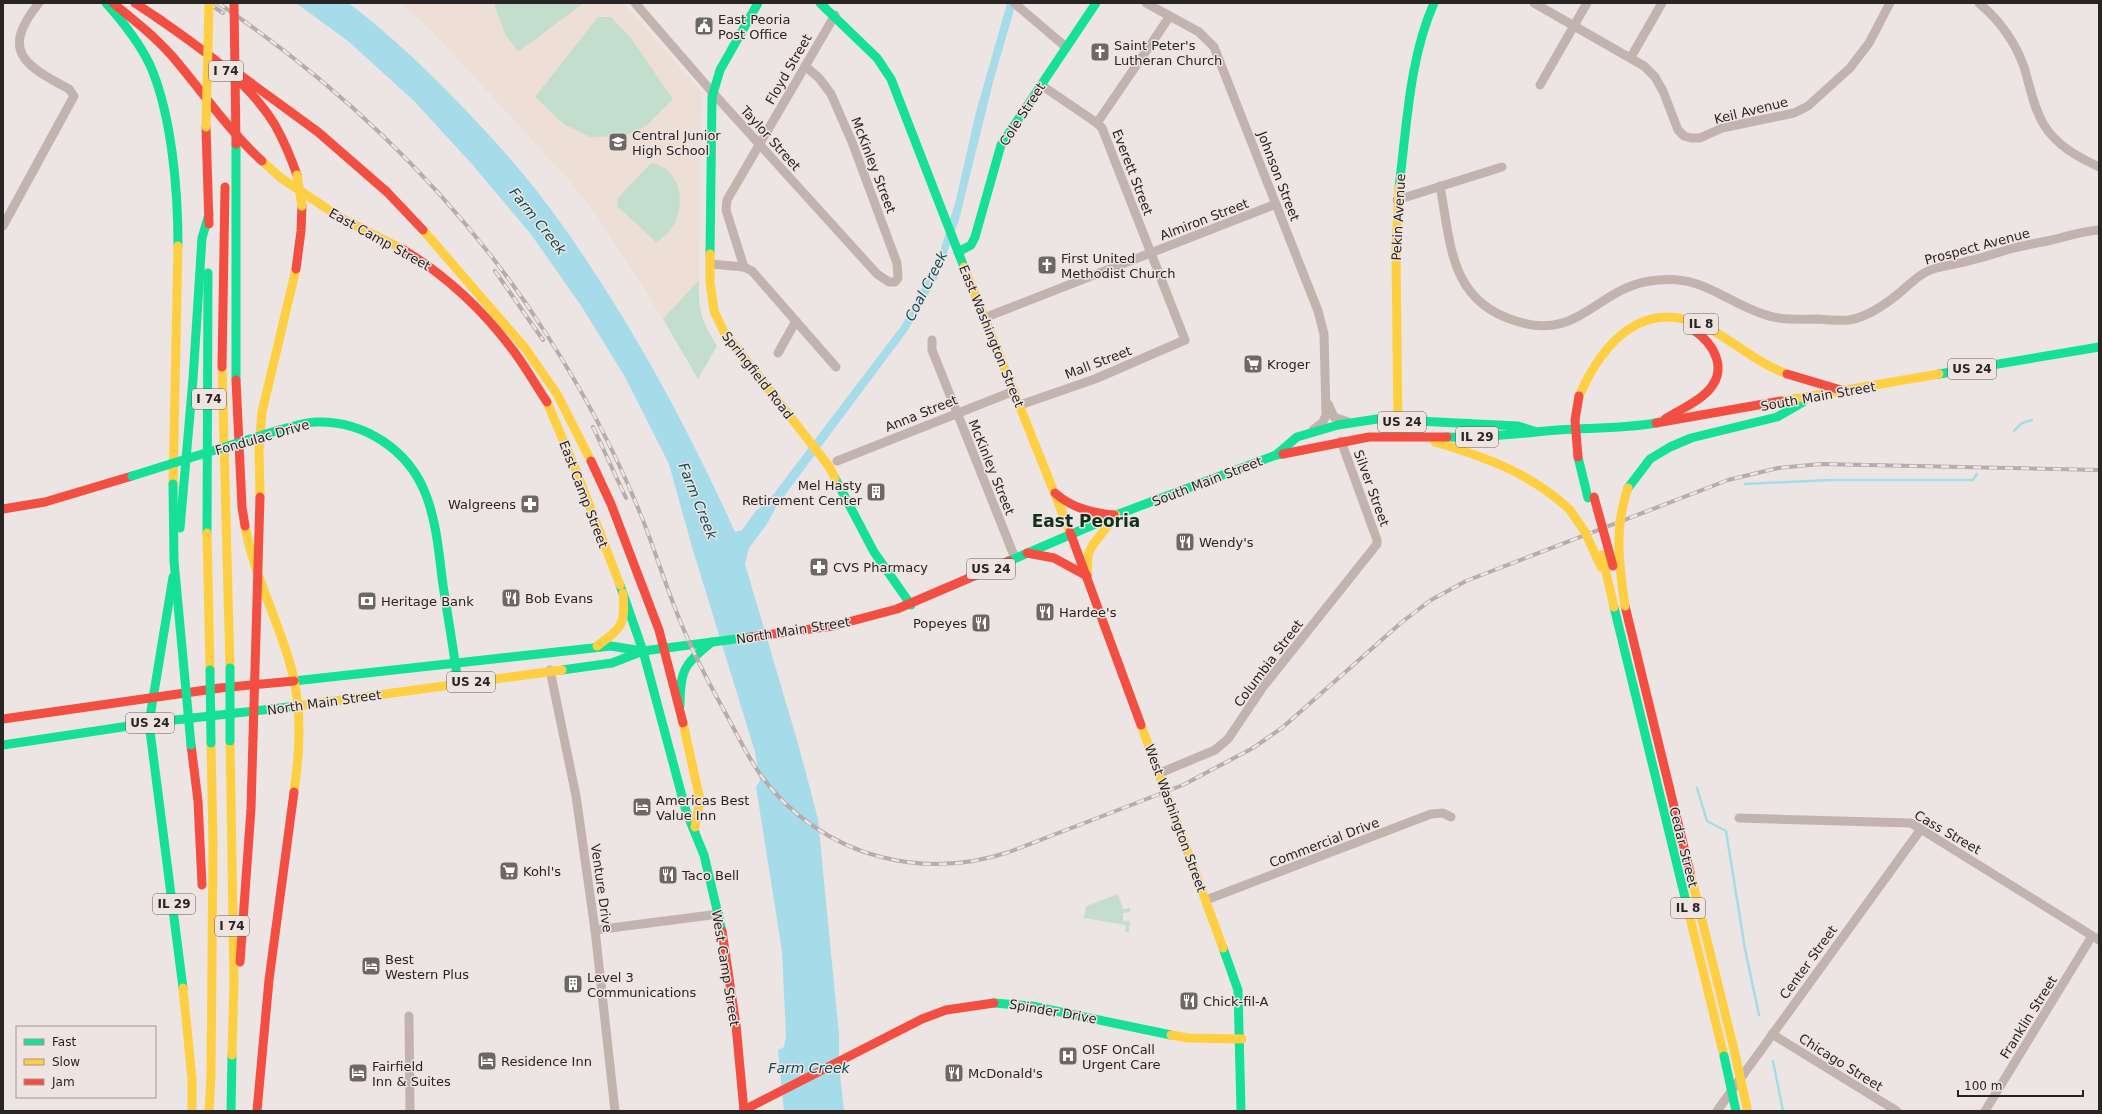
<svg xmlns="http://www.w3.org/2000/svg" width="2102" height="1114" viewBox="0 0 2102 1114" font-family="'DejaVu Sans',sans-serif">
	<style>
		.education { fill: #edded6 }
		.green { fill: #c4decd }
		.water { fill: #a6dbea }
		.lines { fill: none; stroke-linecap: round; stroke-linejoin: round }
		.stream { stroke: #a6dbea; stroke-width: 2.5 }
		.street { stroke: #c3b3af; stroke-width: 9 }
		.fast { stroke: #16e098; stroke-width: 9 }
		.slow { stroke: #ffcf43; stroke-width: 9 }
		.jam { stroke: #f24e42; stroke-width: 9 }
		.rail-casing { stroke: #b6aca9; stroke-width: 4 }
		.rail { stroke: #efe4e0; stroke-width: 2.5; stroke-dasharray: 8; stroke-linecap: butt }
		.fast-bridge { stroke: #16e098; stroke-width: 9 }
		.slow-bridge { stroke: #ffcf43; stroke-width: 9 }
		.jam-bridge { stroke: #f24e42; stroke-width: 9 }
		.labels { text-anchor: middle; stroke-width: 3; stroke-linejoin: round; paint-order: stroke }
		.shield { fill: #efe4e0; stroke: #645e5c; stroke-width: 1 }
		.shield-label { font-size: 12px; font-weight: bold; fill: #292524 }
		.poi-label { font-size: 13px; fill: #292524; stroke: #efe4e0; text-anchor: start }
		.street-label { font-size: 13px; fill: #292524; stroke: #efe4e0 }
		.water-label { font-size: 14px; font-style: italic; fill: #064f5d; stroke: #efe4e0 }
		.district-label { font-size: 17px; font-weight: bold; fill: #0e321b; stroke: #efe4e0 }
	</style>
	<rect width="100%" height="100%" fill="#ece5e4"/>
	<polygon class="education" points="401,3 624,3 701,92 699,280 663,319 596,214 566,177 431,30"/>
	<g class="green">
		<polygon points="581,3 581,5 518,52 505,34 494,4"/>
		<polygon points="598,17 611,17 630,37 673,99 646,126 624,136 590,137 564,124 535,97"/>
		<path d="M651,163C689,170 688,226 656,242L617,206L618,198Z"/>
		<path d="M699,280C699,312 700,318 717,346L698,379L663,319Z"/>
		<polygon points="1118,894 1123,909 1130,908 1130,912 1123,913 1123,921 1130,921 1129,932 1125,932 1126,925 1084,918 1086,906"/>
	</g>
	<path class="water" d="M296,3C311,3 333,0 347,3C354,5 402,47 410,55C466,108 521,166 565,229C632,324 687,426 735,532L742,530L755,512L769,500L902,325L937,261L955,204L976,112L1006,7L1007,3H1016L993,82L959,220L939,275L908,330L776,507L767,524L749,548L745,564L799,747L818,819L839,1035V1064L844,1111H784L778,1050L784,1047L786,1036L782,951L756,787L760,781L755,752L692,547L669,464L625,377L582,307L530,233L470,162L414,101L348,41Z"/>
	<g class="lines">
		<g class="stream">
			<polyline points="2014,431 2022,423 2032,420"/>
			<polyline points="1745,484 1831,480 1973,480 1977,474"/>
			<polyline points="1697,788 1707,821 1726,831 1745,949 1759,1015"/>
			<polyline points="1773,1061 1783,1111"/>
		</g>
		<g class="street">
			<polyline points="635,3 713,93 877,274 889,282 895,282 898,278 897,263 852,142 831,94 819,78 805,66"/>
			<polyline points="1014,3 1066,47"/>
			<polyline points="1146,3 1199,32 1214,47 1318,311 1324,334 1326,415 1323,422 1313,430"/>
			<polyline points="1534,3 1644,66 1655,77 1663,91 1678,130 1684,136 1691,138 1700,138 1722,128 1794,113 1808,106 1850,68 1869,43 1890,3"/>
			<path d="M1979,3C1999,20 2015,41 2024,67C2030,86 2033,107 2044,125C2057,146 2078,157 2099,167"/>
			<polyline points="1631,57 1662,3"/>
			<polyline points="1540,85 1587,3"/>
			<polyline points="1097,123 1170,16"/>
			<path d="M1440,186C1451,243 1449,301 1516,321C1537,328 1557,328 1577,317C1607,301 1621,283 1659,280C1704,276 1724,301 1763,314C1781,321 1798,319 1817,319C1828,320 1839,321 1849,320C1869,317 1889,302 1904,289C1911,283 1918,276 1926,272C1936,266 1956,265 1968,261C1982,258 1996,253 2010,249C2024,245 2038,243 2052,240C2068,236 2083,231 2099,230"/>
			<polyline points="1397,200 1502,167"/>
			<path d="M3,226L74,96L69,89C24,65 0,51 39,3"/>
			<polyline points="710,264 744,267 752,271 836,367"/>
			<polyline points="744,267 726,210 727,200 835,15"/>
			<polyline points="984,318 1276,204"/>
			<polyline points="932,340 932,350 1015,558"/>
			<polyline points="778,353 796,321"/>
			<polyline points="1328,404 1334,417 1348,422"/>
			<polyline points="1020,405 1095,379 1185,340 1102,128 1097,123 1041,85"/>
			<polyline points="837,461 1014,391"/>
			<polyline points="550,670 576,796 595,930 615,1111"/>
			<polyline points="1160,773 1215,750 1228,739 1263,687 1377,544 1377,540 1341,441"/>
			<polyline points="1739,818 1911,823 2099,940"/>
			<polyline points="1206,900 1431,814 1443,813 1451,817"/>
			<polyline points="595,930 719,914"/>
			<polyline points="409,1016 410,1111"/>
			<polyline points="1772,1034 1897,1111"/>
			<polyline points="1717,1111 1921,829"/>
			<polyline points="1985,1111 2092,936"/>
		</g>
		<g class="fast">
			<path d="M106,3C123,22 139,42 150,65C172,115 178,191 178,246"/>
			<polyline points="820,3 877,58 891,79 964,267"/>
			<polyline points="236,144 236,380"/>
			<path d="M1399,187C1407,126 1409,59 1434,3"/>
			<polyline points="958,252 971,245 975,237 1001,145 1096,3"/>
			<polyline points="710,254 712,97 720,70 758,3"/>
			<polyline points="1939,374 2099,347"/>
			<path d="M279,430C291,427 302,423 315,422C364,420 409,450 426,495C437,524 439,555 443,585C448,618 454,651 458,684"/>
			<path d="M1447,437C1478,438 1506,435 1536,432C1576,427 1616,430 1656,423"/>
			<polyline points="1276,455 1297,437 1338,425 1377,419 1518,426 1534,431"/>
			<polyline points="1578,457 1588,498"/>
			<polyline points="835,478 874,552 911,605"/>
			<polyline points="1628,488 1650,459 1670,447 1691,438 1777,417 1803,402"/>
			<polyline points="180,528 193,379 202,238 209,214"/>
			<polyline points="207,533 208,273"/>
			<polyline points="1009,561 1116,515 1276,455 1283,454"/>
			<polyline points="173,577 149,723 183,988"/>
			<polyline points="620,585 643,651 686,811 704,855 722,931"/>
			<polyline points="1614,607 1690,918"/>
			<polyline points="562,670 612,663 643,651 751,637"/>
			<polyline points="294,681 611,646 642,651"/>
			<path d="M680,706C680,670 684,664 712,642"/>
			<polyline points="3,745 149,723 297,706"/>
			<polyline points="1223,948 1238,990 1241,1111"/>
			<polyline points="994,1003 1032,1006 1171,1035"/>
			<polyline points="231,1111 232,1055"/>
		</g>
		<g class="slow">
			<polyline points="262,161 281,178 341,218 404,250"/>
			<polyline points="423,230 525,348 557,394 591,461"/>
			<polyline points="710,254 710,282 714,311 724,332 828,465 835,478"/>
			<polyline points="964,267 1070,532"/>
			<polyline points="222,367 230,668"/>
			<path d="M1579,396C1603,342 1644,295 1708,328C1735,342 1757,363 1787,374"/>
			<polyline points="1781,401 1939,374"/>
			<polyline points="547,402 577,473 620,585"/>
			<polyline points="1398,435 1396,249 1399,187"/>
			<path d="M1435,442C1485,457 1531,473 1570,510"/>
			<polyline points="173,484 178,246"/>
			<polyline points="260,497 259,448 262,412 296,269"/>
			<path d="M245,526C254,576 279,621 292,671C302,711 300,751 294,792"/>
			<polyline points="207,533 210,670"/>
			<polyline points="1087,576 1088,555 1092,546 1116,515"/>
			<path d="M597,646C623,627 625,625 623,593"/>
			<polyline points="297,706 562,670"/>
			<polyline points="683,723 700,800 695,827"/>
			<polyline points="1141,725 1223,948"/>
			<polyline points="230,741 234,982 232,1055"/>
			<polyline points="1690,872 1733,1045"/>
			<polyline points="1690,918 1724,1056"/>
			<polyline points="183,988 192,1079 192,1111"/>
			<polyline points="1171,1035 1188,1038 1242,1039"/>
			<polyline points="209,1111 211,1076 213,845 211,743"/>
		</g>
		<g class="jam">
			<path d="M113,3C134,20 154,36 172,56C202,91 228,130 262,161"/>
			<polyline points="135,3 162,21"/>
			<path d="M156,17C199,47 247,79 275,125C284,141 291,158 297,175"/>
			<polyline points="240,75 318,132 387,192 423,230"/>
			<polyline points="206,127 209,224"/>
			<path d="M404,250C448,277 485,312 515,353C527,369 536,386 547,402"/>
			<polyline points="296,269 301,231 302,206"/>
			<polyline points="222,367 225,187"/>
			<polyline points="1787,374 1841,390"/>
			<polyline points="236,380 242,507 245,526"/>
			<path d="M1665,419C1679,410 1695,404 1707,392C1729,370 1715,344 1692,329"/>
			<polyline points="1656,423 1781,401"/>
			<polyline points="1283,454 1369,437 1447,437"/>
			<polyline points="591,461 611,504 659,630 683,723"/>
			<path d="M1055,493C1072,508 1092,513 1114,515"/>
			<polyline points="3,509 45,502 132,476"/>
			<polyline points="1070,532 1141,725"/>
			<polyline points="1027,553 1054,558 1087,576"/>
			<polyline points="1625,606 1690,872"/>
			<polyline points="751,637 833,626 897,609 1009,561"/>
			<polyline points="3,719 220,688 294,681"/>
			<polyline points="191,745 198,801 202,885"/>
			<polyline points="722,931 736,1025 744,1111"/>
			<polyline points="240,962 251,809 253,738"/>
			<polyline points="744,1110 922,1019 946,1010 994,1003"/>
			<polyline points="257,1111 269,980 294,792"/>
		</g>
		<g class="rail-casing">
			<g id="rail">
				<polyline points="208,3 223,13"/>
				<path d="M218,3C348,91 460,200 545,332C581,388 613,447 638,508C652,541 662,575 675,608C689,645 707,680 726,714C737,734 747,756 760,774C788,814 833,845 881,857C924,868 967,866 1009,852L1183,785L1253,748L1283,727L1402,622L1431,600L1466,581L1728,480L1778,468L1821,464L2099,470"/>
				<polyline points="495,271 543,340"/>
				<polyline points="593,427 626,498"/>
			</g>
		</g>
		<use href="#rail" class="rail"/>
		<g class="fast-bridge">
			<polyline points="132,476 279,430"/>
			<polyline points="173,484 174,561 191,745"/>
			<polyline points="230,668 230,741"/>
			<polyline points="210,670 211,743"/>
			<polyline points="1724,1056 1736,1111"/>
		</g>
		<g class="slow-bridge">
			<polyline points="206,127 209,3"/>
			<polyline points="297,175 302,206"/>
			<polyline points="1570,510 1585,532 1601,567"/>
			<polyline points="1602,555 1614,607"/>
			<path d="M1625,606C1619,565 1614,528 1628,488"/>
			<polyline points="1733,1045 1747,1108"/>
		</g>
		<g class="jam-bridge">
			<polyline points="234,3 236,144"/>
			<polyline points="1578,457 1575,420 1579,396"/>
			<polyline points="1594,497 1613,566"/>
			<polyline points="253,738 260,497"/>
		</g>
	</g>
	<defs>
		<g id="civic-square" transform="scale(1)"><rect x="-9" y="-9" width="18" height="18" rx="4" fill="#6d6867" stroke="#efe4e0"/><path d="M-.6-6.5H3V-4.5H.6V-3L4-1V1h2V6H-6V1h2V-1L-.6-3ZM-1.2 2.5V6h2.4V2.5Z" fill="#fff"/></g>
		<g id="church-square" transform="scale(1)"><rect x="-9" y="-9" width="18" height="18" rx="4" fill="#6d6867" stroke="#efe4e0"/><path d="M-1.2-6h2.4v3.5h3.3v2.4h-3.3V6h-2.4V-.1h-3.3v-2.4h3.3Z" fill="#fff"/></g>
		<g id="school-square" transform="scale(1)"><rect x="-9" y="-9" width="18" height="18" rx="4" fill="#6d6867" stroke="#efe4e0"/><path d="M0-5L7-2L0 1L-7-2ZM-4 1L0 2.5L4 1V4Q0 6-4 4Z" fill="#fff"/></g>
		<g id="supermarket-square" transform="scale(1)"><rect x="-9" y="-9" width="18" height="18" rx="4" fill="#6d6867" stroke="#efe4e0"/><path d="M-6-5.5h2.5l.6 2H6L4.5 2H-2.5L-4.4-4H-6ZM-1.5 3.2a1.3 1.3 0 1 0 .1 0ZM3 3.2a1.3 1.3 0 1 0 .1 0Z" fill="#fff"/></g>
		<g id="building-square" transform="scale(1)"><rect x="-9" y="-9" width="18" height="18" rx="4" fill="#6d6867" stroke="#efe4e0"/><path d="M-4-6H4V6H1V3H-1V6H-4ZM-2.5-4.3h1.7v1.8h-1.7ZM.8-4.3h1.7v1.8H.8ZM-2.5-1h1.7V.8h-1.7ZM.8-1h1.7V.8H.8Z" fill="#fff"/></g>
		<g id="pharmacy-square" transform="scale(1)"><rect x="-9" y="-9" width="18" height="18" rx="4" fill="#6d6867" stroke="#efe4e0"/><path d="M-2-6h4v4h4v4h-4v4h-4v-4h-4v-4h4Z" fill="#fff"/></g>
		<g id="restaurant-square" transform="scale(1)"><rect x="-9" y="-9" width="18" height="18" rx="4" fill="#6d6867" stroke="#efe4e0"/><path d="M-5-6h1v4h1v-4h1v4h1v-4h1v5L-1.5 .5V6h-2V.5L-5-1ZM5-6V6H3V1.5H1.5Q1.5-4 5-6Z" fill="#fff"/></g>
		<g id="bank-square" transform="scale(1)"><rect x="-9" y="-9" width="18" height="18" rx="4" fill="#6d6867" stroke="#efe4e0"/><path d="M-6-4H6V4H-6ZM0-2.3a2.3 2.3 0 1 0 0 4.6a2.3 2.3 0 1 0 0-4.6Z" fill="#fff"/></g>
		<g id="hotel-square" transform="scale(1)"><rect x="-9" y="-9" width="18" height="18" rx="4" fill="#6d6867" stroke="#efe4e0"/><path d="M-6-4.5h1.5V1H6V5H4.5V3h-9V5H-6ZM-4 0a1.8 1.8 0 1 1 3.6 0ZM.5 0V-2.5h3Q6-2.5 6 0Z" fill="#fff"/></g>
		<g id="hospital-square" transform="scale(1)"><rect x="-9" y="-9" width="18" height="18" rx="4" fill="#6d6867" stroke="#efe4e0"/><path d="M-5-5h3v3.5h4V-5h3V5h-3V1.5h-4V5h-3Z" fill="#fff"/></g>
	</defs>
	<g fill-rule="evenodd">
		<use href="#civic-square" x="704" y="26"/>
		<use href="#church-square" x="1100" y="52"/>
		<use href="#school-square" x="618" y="142"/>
		<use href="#church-square" x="1047" y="265"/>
		<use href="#supermarket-square" x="1253" y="364"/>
		<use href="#building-square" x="876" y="492"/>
		<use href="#pharmacy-square" x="530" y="504"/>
		<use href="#restaurant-square" x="1185" y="542"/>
		<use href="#pharmacy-square" x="819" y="567"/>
		<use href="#restaurant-square" x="511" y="598"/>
		<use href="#bank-square" x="367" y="601"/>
		<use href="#restaurant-square" x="1045" y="612"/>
		<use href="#restaurant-square" x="981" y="623"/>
		<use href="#hotel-square" x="642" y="807"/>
		<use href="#supermarket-square" x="509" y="871"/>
		<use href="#restaurant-square" x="668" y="875"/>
		<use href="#hotel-square" x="371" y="966"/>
		<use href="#building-square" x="573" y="984"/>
		<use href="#restaurant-square" x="1189" y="1001"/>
		<use href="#hospital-square" x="1068" y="1056"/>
		<use href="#hotel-square" x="487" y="1061"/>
		<use href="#hotel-square" x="358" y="1073"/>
		<use href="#restaurant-square" x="954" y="1073"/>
	</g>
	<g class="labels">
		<g class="shield">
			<rect x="209" y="61" width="34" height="20" rx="3"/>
			<rect x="1684" y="314" width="34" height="20" rx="3"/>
			<rect x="1948" y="359" width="48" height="20" rx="3"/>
			<rect x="192" y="389" width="34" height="20" rx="3"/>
			<rect x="1378" y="412" width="48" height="20" rx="3"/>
			<rect x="1456" y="427" width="42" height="20" rx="3"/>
			<rect x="967" y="559" width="48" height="20" rx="3"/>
			<rect x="447" y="672" width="48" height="20" rx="3"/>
			<rect x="126" y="713" width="48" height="20" rx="3"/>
			<rect x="153" y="894" width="42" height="20" rx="3"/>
			<rect x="1671" y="898" width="34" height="20" rx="3"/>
			<rect x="215" y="916" width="34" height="20" rx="3"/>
		</g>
		<g class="shield-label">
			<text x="226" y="75">I 74</text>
			<text x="1701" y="328">IL 8</text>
			<text x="1972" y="373">US 24</text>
			<text x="209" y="403">I 74</text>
			<text x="1402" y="426">US 24</text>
			<text x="1477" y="441">IL 29</text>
			<text x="991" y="573">US 24</text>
			<text x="471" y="686">US 24</text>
			<text x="150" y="727">US 24</text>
			<text x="174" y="908">IL 29</text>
			<text x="1688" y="912">IL 8</text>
			<text x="232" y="930">I 74</text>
		</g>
		<g class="poi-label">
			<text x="718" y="24">East Peoria<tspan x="718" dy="15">Post Office</tspan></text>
			<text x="1114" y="50">Saint Peter's<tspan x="1114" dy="15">Lutheran Church</tspan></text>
			<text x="632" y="140">Central Junior<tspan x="632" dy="15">High School</tspan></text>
			<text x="1061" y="263">First United<tspan x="1061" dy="15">Methodist Church</tspan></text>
			<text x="1267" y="369">Kroger</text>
			<text x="862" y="490" text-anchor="end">Mel Hasty<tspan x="862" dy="15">Retirement Center</tspan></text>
			<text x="516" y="509" text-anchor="end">Walgreens</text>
			<text x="1199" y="547">Wendy's</text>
			<text x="833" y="572">CVS Pharmacy</text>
			<text x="525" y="603">Bob Evans</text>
			<text x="381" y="606">Heritage Bank</text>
			<text x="1059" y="617">Hardee's</text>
			<text x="967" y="628" text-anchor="end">Popeyes</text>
			<text x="656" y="805">Americas Best<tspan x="656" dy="15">Value Inn</tspan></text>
			<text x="523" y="876">Kohl's</text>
			<text x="682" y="880">Taco Bell</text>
			<text x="385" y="964">Best<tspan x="385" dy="15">Western Plus</tspan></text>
			<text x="587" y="982">Level 3<tspan x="587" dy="15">Communications</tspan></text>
			<text x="1203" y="1006">Chick-fil-A</text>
			<text x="1082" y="1054">OSF OnCall<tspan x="1082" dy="15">Urgent Care</tspan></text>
			<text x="501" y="1066">Residence Inn</text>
			<text x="372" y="1071">Fairfield<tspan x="372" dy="15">Inn &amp; Suites</tspan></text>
			<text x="968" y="1078">McDonald's</text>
		</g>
		<g class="street-label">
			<text transform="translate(788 69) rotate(-60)" y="5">Floyd Street</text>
			<text transform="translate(1751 110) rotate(-14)" y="5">Keil Avenue</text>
			<text transform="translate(1022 114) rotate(-57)" y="5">Cole Street</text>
			<text transform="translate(771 138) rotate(48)" y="5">Taylor Street</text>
			<text transform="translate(874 165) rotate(69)" y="5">McKinley Street</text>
			<text transform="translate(1133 172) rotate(69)" y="5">Everett Street</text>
			<text transform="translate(1279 176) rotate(69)" y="5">Johnson Street</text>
			<text transform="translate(1398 217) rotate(-87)" y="5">Pekin Avenue</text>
			<text transform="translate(1204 219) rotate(-21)" y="5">Almiron Street</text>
			<text transform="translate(380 239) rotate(29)" y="5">East Camp Street</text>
			<text transform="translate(1977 246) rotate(-15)" y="5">Prospect Avenue</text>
			<text transform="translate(992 336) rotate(68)" y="5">East Washington Street</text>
			<text transform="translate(1098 362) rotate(-21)" y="5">Mall Street</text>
			<text transform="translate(758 375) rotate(52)" y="5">Springfield Road</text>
			<text transform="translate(1818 396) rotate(-10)" y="5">South Main Street</text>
			<text transform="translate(921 413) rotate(-22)" y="5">Anna Street</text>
			<text transform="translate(262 437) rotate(-16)" y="5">Fondulac Drive</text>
			<text transform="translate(992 467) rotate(68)" y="5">McKinley Street</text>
			<text transform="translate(1207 481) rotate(-21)" y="5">South Main Street</text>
			<text transform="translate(1372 488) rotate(70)" y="5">Silver Street</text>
			<text transform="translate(584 494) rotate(69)" y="5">East Camp Street</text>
			<text transform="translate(793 630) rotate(-9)" y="5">North Main Street</text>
			<text transform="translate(1268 663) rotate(-53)" y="5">Columbia Street</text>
			<text transform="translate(324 702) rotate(-8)" y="5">North Main Street</text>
			<text transform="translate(1176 818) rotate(70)" y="5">West Washington Street</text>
			<text transform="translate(1948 832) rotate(30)" y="5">Cass Street</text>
			<text transform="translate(1324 842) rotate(-21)" y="5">Commercial Drive</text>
			<text transform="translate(1684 847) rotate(76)" y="5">Cedar Street</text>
			<text transform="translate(602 888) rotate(82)" y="5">Venture Drive</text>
			<text transform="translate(1808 962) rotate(-54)" y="5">Center Street</text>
			<text transform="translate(726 968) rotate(81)" y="5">West Camp Street</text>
			<text transform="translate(1053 1011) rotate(10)" y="5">Spinder Drive</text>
			<text transform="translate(2028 1017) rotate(-58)" y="5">Franklin Street</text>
			<text transform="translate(1841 1062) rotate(32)" y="5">Chicago Street</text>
		</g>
		<g class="water-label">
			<text transform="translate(538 221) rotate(51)" y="5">Farm Creek</text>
			<text transform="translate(926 286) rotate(-63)" y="5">Coal Creek</text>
			<text transform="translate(698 501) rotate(68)" y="5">Farm Creek</text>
			<text x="809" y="1073">Farm Creek</text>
		</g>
		<g class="district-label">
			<text x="1086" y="527">East Peoria</text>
		</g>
	</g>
	<rect width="2102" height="1114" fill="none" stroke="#292524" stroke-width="8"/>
	<rect x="16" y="1026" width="140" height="72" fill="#efe4e0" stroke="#a09895"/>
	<rect x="24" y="1039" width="20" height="6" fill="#16e098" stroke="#a09895"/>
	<text x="52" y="1046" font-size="12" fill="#292524">Fast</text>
	<rect x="24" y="1059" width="20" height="6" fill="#ffcf43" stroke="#a09895"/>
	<text x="52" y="1066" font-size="12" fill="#292524">Slow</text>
	<rect x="24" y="1079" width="20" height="6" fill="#f24e42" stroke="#a09895"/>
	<text x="52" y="1086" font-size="12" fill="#292524">Jam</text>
	<path d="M1958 1090v6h125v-6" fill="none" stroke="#292524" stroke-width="2"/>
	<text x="1964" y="1090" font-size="12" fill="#292524" stroke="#efe4e0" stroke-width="3" paint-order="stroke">100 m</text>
</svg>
